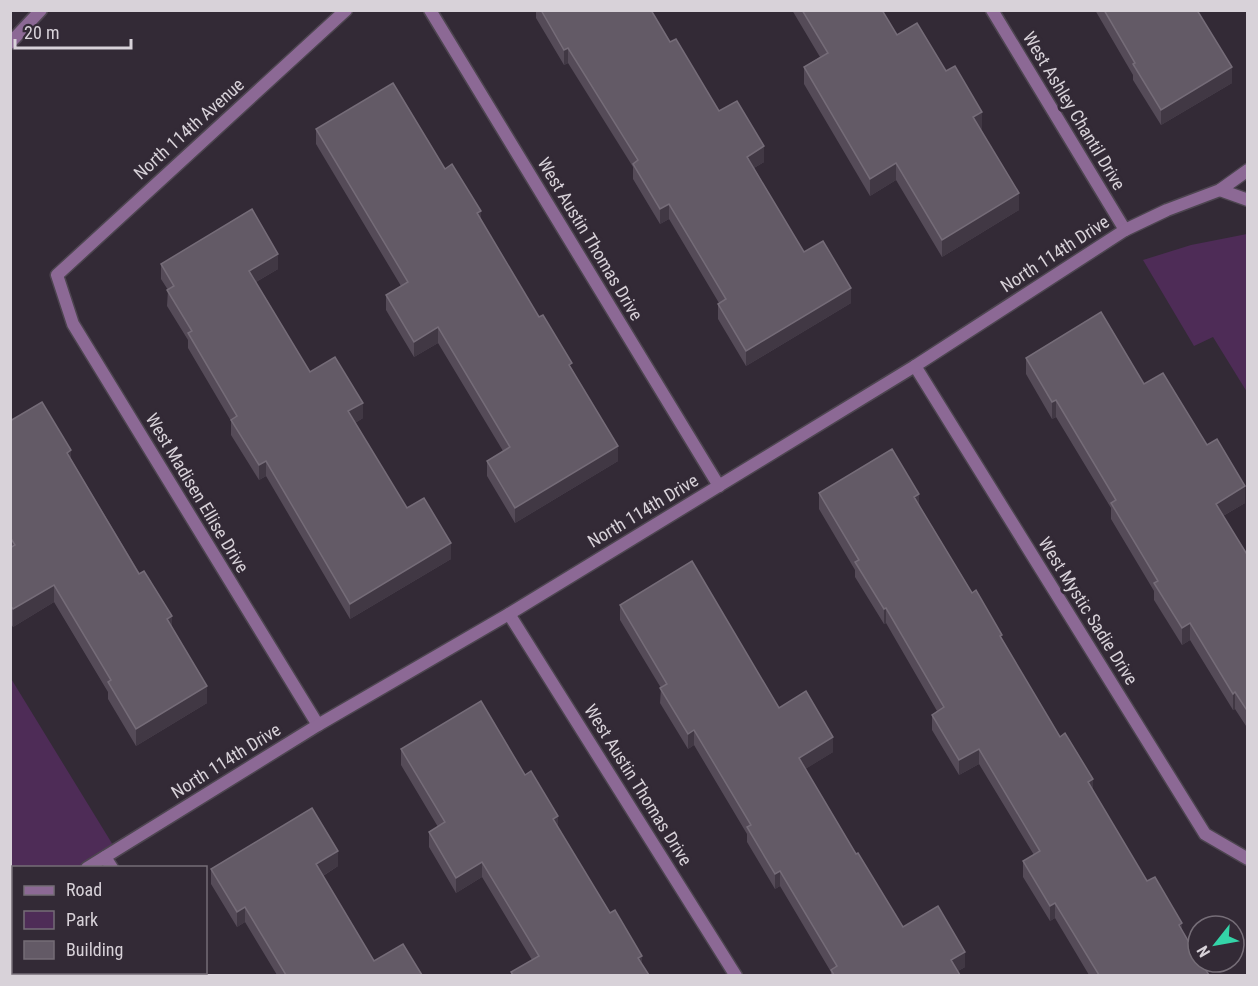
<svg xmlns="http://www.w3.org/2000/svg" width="1258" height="986" viewBox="0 0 1258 986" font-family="'Roboto Condensed',sans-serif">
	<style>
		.green { fill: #4e2c57 }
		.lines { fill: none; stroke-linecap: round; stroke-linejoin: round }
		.street-casing { stroke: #4d4550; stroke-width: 15 }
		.street { stroke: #8c6995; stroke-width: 12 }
		.wall { fill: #554b58 }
		.shaded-wall { fill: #413844 }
		.building { fill: #635a66; stroke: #756c78; stroke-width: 1.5 }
		.labels { text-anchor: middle; stroke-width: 6; stroke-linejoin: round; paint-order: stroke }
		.street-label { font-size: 18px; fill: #d8d2d9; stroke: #332a36 }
	</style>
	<rect width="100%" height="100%" fill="#332a36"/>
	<g class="green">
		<polygon points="1247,234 1248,234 1247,392 1213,337 1194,346 1143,260 1191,245"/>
		<polygon points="10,677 116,850 87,867 14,868 13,912 10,914"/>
	</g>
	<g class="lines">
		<g class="street-casing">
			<g id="street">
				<polyline points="430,10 719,486"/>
				<polyline points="992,10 1125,230"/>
				<polyline points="10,43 41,10"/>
				<polyline points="1220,190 1248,200"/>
				<polyline points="915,366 1205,834 1248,859"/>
				<polyline points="509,614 736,976"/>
				<polyline points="318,725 73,324 57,275 346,10"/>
				<polyline points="105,857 112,868"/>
				<polyline points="87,868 318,725 509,614 915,366 1125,230 1167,210 1220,190 1248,170"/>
				<polyline points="10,914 14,912"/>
				<polyline points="176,972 178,976"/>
			</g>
		</g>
		<use href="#street" class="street"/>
	</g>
	<g class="wall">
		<polygon points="536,10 651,10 670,42 719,111 764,162 754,168 804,252 851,303 746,366 718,319 718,304 719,303 669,219 660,224 633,179 633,167 568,63 564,65 536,18"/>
		<polygon points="792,10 882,10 897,35 946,71 982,129 981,129 1019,210 942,257 896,180 870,196 804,84 804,67 820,57"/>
		<polygon points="1095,10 1197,10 1232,83 1161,125 1133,80 1133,75"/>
		<polygon points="316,129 445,169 481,220 539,317 572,369 618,461 515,523 487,476 487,461 503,451 438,343 414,357 386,310 386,295 401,286 316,144"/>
		<polygon points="161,264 278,269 256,282 310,372 363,418 355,423 407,508 451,559 350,619 266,476 259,480 231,435 231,421 188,348 188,340 167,306 168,290 161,279"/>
		<polygon points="1026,358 1144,384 1207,445 1245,503 1223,516 1248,556 1248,729 1235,709 1233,710 1190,640 1182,645 1154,600 1154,591 1111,519 1111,508 1056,417 1052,419 1026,374"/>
		<polygon points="10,421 71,459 172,627 207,703 136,746 108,699 108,692 54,602 13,627 10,622"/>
		<polygon points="819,493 919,505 1147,881 1182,932 1209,975 1089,975 1055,918 1050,921 1023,877 1023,861 1034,855 979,764 959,775 932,730 932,715 937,711 886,623 884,624 855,577 855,570 819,509"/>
		<polygon points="620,605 779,708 833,752 805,769 856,854 903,927 965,967 958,971 960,975 831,975 831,972 780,886 775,889 747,842 747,834 694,745 688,749 660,703 661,688 620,620"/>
		<polygon points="401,749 525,775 649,975 511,975 511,972 532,960 482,877 456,893 429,847 429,832 438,827 401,765"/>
		<polygon points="338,866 323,876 374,961 422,975 277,975 245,922 237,927 211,884 211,869"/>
	</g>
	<g class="shaded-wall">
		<polygon points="568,48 568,63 564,65 564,50"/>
		<polygon points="1232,67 1232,83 1161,125 1161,110"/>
		<polygon points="982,112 982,129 973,134 973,117"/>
		<polygon points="764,146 764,162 747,172 747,157"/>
		<polygon points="896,163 896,180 870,196 870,179"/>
		<polygon points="1019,193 1019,210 942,257 942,240"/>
		<polygon points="669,204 669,219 660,224 660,209"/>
		<polygon points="481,211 481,226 477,213"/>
		<polygon points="278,254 278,269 249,286 249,271"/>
		<polygon points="851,288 851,303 746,366 746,351"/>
		<polygon points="438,327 438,343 414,357 414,342"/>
		<polygon points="1056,400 1056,417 1052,419 1052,402"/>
		<polygon points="363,403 363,418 348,427 348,411"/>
		<polygon points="618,446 618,461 515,523 515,508"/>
		<polygon points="71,450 71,468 67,453"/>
		<polygon points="266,461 266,476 259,480 259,465"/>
		<polygon points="1245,486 1245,503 1216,520 1216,504"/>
		<polygon points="919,494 919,509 914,497"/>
		<polygon points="451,543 451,559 350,619 350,604"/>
		<polygon points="54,585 54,602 13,627 13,609"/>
		<polygon points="886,608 886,623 884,624 884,609"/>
		<polygon points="172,616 172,634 167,619"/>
		<polygon points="1190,623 1190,640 1182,645 1182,628"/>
		<polygon points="207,686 207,703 136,746 136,729"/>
		<polygon points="1235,692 1235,709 1233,710 1233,694"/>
		<polygon points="694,730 694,745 688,749 688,734"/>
		<polygon points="833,737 833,752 799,773 799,758"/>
		<polygon points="979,749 979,764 959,775 959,760"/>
		<polygon points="1093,779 1093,794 1088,782"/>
		<polygon points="558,816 558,832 553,819"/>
		<polygon points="338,851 338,866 316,880 316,864"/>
		<polygon points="482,862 482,877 456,893 456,878"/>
		<polygon points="780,871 780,886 775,889 775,874"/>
		<polygon points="1055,903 1055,918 1050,921 1050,906"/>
		<polygon points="245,907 245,922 237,927 237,912"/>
		<polygon points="1182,923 1182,938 1179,925"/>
		<polygon points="965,952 965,967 951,975 951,960"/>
		<polygon points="642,956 642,971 638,958"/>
	</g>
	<g class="building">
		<polygon points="541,10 651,10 670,42 676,39 719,111 737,101 764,146 747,157 804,252 823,241 851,288 746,351 718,304 726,299 669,204 660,209 633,164 638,160 568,48 564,50"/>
		<polygon points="802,10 882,10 897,35 917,23 946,71 955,66 982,112 973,117 1019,193 942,240 896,163 870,179 804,67 828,53"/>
		<polygon points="1104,10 1197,10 1232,67 1161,110 1133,64 1135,63"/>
		<polygon points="393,83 445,169 452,164 481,211 477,213 539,317 543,315 572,363 569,365 618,446 515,508 487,461 510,447 438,327 414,342 386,295 408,282 316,129"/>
		<polygon points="252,209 278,254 249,271 310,372 335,357 363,403 348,411 407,508 424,498 451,543 350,604 266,461 259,465 231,420 237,416 188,333 192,331 167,290 174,286 161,264"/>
		<polygon points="1101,312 1144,384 1163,373 1207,445 1217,439 1245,486 1216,504 1248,556 1248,712 1235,692 1233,694 1190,623 1182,628 1154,583 1158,581 1111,503 1116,500 1056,400 1052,402 1026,358"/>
		<polygon points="42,402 71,450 67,453 139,574 144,571 172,616 167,619 207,686 136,729 108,682 111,680 54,585 13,609 10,605 10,548 15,545 10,537 10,421"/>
		<polygon points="892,449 919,494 914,497 972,593 976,590 1002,635 1000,636 1060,737 1065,733 1093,779 1088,782 1147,881 1155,877 1182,923 1179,925 1198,958 1198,962 1201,962 1209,975 1099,975 1055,903 1050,906 1023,861 1040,851 979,749 959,760 932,715 944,707 886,608 884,609 855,562 859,560 819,493"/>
		<polygon points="692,561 779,708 806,691 833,737 799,758 856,854 858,853 903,927 938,906 965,952 951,960 960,975 834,975 831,970 837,966 780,871 775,874 747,827 751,825 694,730 688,734 660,688 667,684 620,605"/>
		<polygon points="481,701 525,775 531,771 558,816 553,819 610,913 615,910 642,956 638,958 649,975 513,975 511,972 539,956 482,862 456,878 429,832 445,822 401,749"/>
		<polygon points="312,808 338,851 316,864 374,961 403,944 422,975 286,975 245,907 237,912 211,869"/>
		<polygon points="21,972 95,972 97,975 16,975"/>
	</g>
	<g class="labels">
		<g class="street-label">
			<text transform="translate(1074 111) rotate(59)" y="6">West Ashley Chantil Drive</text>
			<text transform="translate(189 129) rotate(-42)" y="6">North 114th Avenue</text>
			<text transform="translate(590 239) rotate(59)" y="6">West Austin Thomas Drive</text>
			<text transform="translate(1055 254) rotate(-33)" y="6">North 114th Drive</text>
			<text transform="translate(197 493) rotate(59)" y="6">West Madisen Ellise Drive</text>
			<text transform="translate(643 511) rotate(-31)" y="6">North 114th Drive</text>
			<text transform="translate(1088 611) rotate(58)" y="6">West Mystic Sadie Drive</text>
			<text transform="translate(226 761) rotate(-32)" y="6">North 114th Drive</text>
			<text transform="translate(638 785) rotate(58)" y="6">West Austin Thomas Drive</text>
		</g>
	</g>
	<rect width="1258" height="986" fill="none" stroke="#d8d2d9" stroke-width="24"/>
	<rect x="12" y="866" width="195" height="108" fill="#332a36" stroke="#756d77" stroke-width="1.5"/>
	<rect x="24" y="886" width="30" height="9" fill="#8c6995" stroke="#756d77" stroke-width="1.5"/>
	<text x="66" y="896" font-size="18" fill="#d8d2d9">Road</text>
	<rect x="24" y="911" width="30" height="18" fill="#4e2c57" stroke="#756d77" stroke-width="1.5"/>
	<text x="66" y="926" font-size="18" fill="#d8d2d9">Park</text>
	<rect x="24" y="941" width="30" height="18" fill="#635a66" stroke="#756d77" stroke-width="1.5"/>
	<text x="66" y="956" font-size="18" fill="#d8d2d9">Building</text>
	<g transform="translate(1216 944) rotate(239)"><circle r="28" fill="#332a36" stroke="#756d77" stroke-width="1.5"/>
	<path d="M0-4.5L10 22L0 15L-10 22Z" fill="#34d4a8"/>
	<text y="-9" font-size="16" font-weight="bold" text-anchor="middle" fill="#d8d2d9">N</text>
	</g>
	<path d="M15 39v9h116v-9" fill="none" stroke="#d8d2d9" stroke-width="3"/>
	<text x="24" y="39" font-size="18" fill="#d8d2d9" stroke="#332a36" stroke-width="4.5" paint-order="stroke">20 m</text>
</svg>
